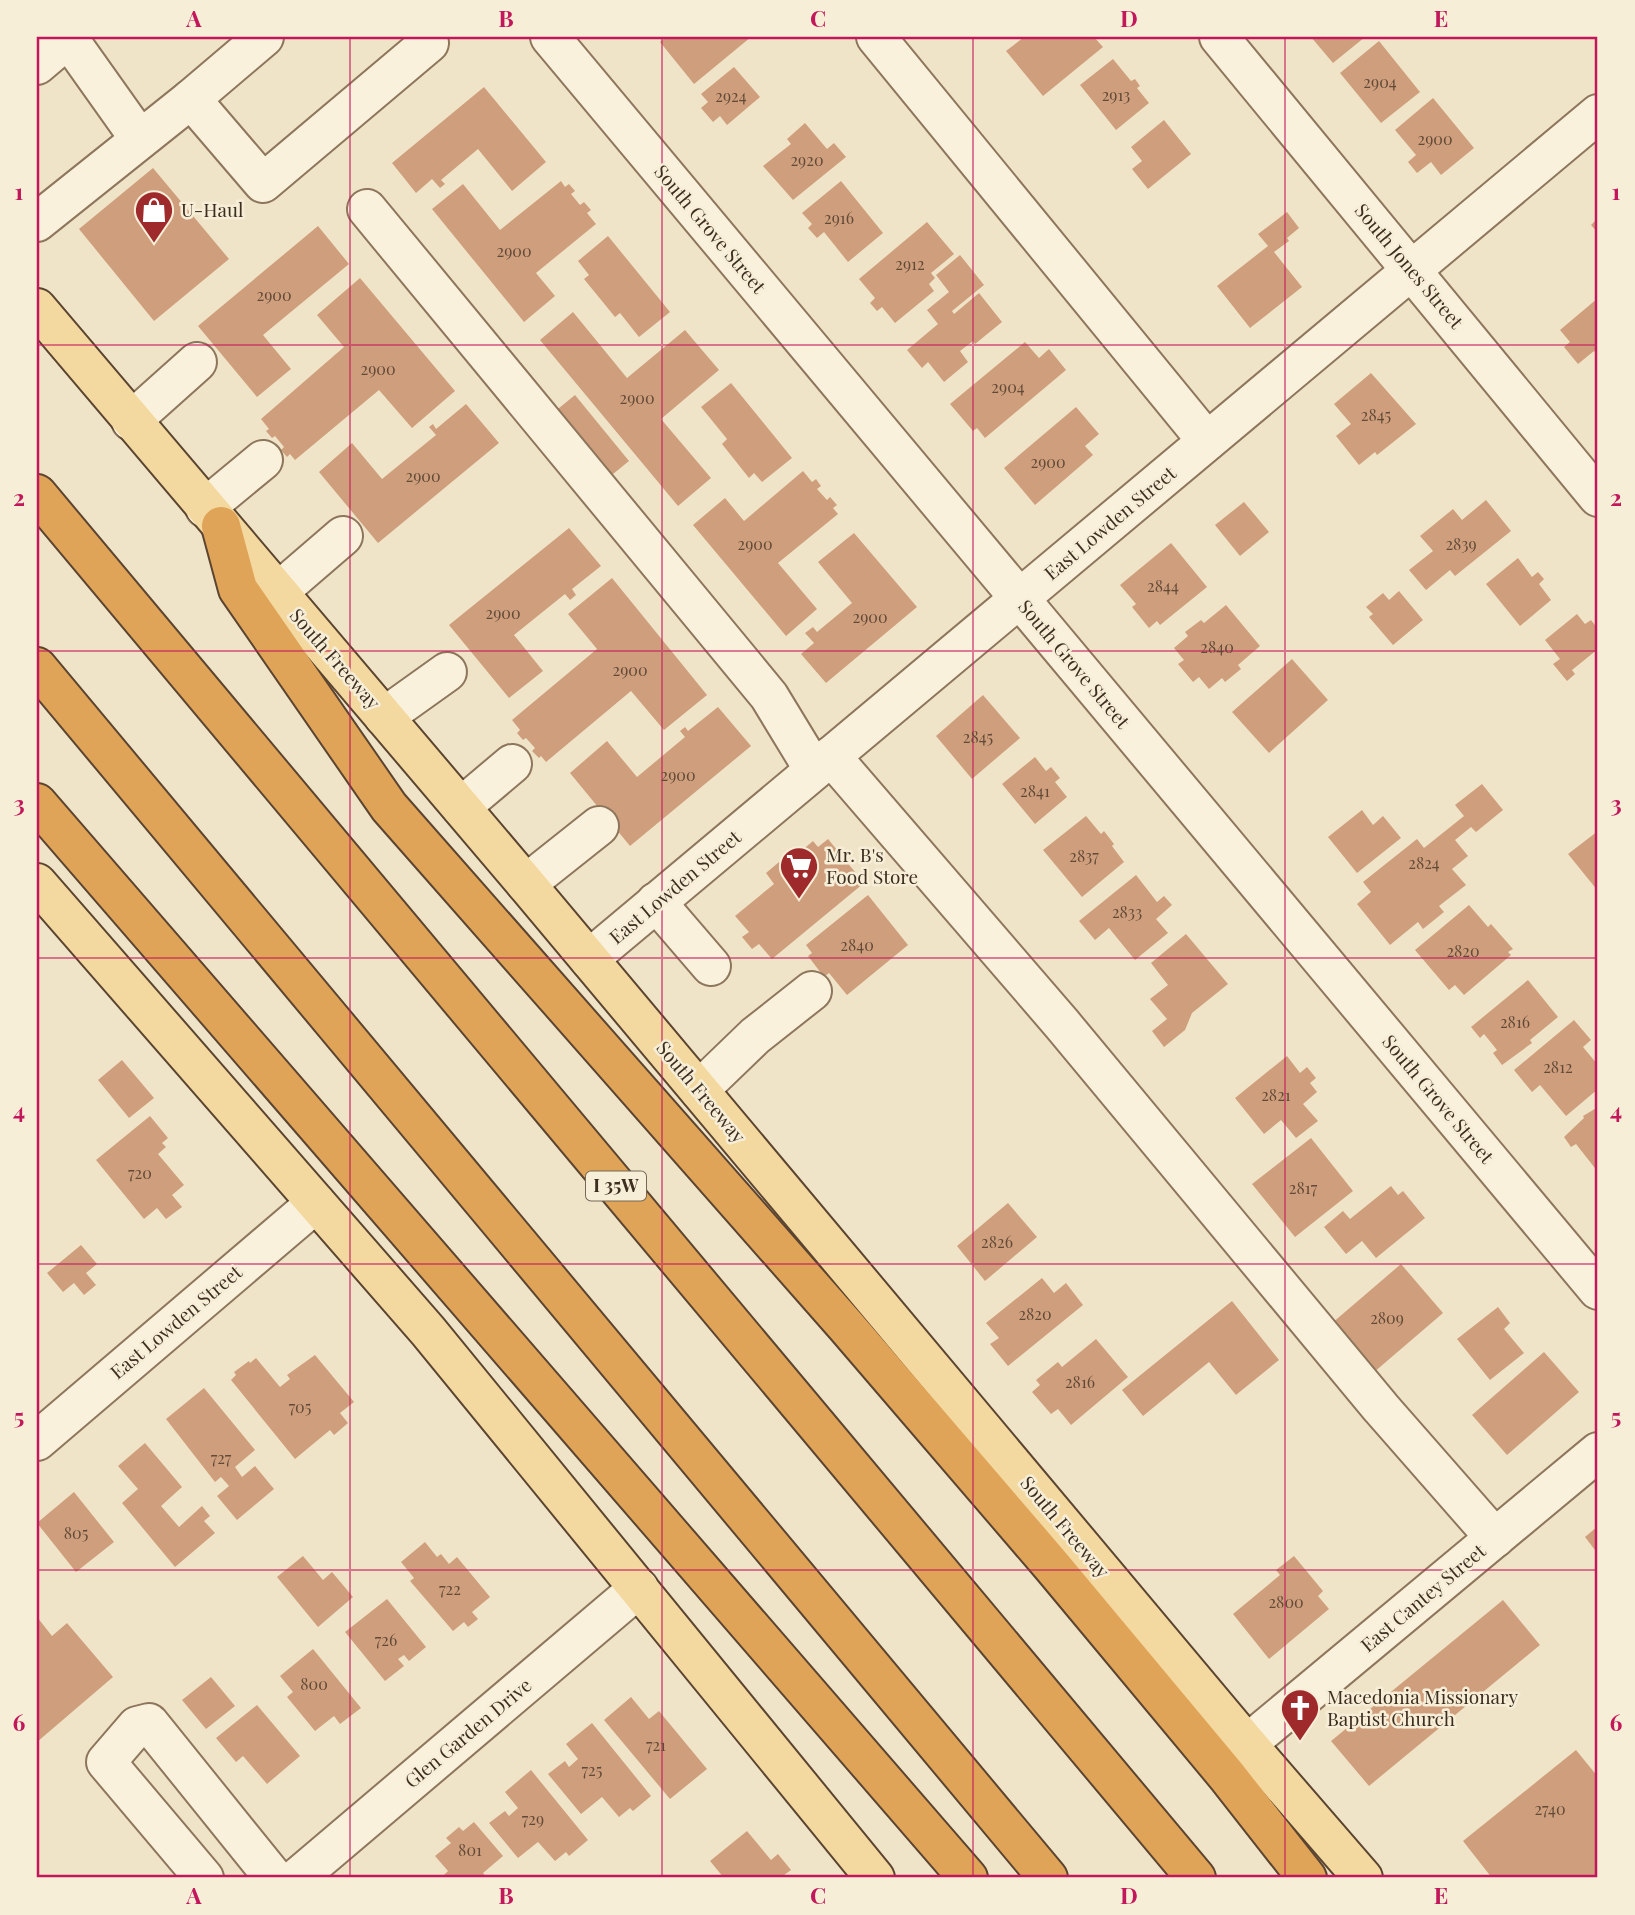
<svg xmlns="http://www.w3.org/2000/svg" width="1635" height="1915" viewBox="0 0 1635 1915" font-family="'Playfair Display',serif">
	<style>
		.building { fill: #cf9f7d }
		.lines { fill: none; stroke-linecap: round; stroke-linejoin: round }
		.minor-casing { stroke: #8d765c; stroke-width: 42 }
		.major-casing { stroke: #5b4430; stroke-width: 42 }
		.highway-casing { stroke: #5b4430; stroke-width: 42 }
		.minor { stroke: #faf1dc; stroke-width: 38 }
		.major { stroke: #f3d9a0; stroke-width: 38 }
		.highway { stroke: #e0a458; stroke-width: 38 }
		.grid { fill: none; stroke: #c2185b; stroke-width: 2; stroke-opacity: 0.55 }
		.labels { text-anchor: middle; stroke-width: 5; stroke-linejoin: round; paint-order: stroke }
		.number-label { font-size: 16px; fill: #624a37 }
		.shield { fill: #f7eed8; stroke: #756857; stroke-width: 2 }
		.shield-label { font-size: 18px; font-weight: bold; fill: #3d2e20 }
		.poi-label { font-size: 19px; fill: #3d2e20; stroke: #f7eed8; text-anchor: start }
		.street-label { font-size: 19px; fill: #3d2e20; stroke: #f7eed8 }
		.neatline { fill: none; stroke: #c2185b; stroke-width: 2.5 }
		.grid-label { font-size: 23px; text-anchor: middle; font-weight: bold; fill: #c2185b }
	</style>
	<rect width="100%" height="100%" fill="#f0e4c8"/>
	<g class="building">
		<polygon points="666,37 751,37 694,84 660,42"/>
		<polygon points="1024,37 1094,37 1103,47 1043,96 1006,51"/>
		<polygon points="1311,37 1365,37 1333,63"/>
		<polygon points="1379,41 1420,92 1381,123 1340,73"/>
		<polygon points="1113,59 1131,81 1135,79 1140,86 1137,88 1149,103 1116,130 1080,85"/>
		<polygon points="734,67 760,97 727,125 720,116 713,122 701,108 708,102 701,94"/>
		<polygon points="484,87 546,162 512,191 478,149 441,180 445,184 440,188 432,179 416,193 392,163"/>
		<polygon points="1433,98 1474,148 1441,175 1431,162 1417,173 1408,162 1416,155 1395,130"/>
		<polygon points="1164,120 1191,154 1148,189 1132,169 1142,161 1131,147"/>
		<polygon points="805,123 827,149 834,143 846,157 793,200 763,166 791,144 787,139"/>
		<polygon points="153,168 229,259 154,321 79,229"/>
		<polygon points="561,181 565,187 569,184 575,191 571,194 580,205 584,202 591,210 587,213 596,224 536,273 555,296 524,322 432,209 463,184 500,230"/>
		<polygon points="841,181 883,233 848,262 824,232 817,238 808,228 812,224 802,213"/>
		<polygon points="1287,212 1299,228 1287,238 1289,241 1274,252 1302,287 1250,328 1217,286 1268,246 1258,234"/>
		<polygon points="1598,218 1598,233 1591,225"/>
		<polygon points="927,222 954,254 931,273 935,278 929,284 934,291 895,323 882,307 877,311 870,303 875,298 859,279"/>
		<polygon points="318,226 349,264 263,335 291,369 257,397 198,326"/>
		<polygon points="608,236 670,312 639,337 620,313 615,317 584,279 589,275 578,261"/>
		<polygon points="960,255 984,285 952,311 954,314 979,293 1002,322 975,344 973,341 960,351 968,362 944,382 928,362 922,368 907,350 938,324 927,310 949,292 936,275"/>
		<polygon points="360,278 455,391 412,428 379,390 295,460 290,454 287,457 281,450 284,447 275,436 272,438 266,431 269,429 261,419 344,347 317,315"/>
		<polygon points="1598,298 1598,355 1594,351 1578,364 1564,347 1570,342 1560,330"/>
		<polygon points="573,312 627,378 685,330 719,370 661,419 711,478 678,506 540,340"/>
		<polygon points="1025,342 1039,358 1049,349 1066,370 985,438 977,428 973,431 950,404"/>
		<polygon points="1371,373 1416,424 1377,455 1375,452 1359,465 1336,436 1351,424 1334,404"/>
		<polygon points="731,383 792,458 762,482 754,473 749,478 722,444 727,439 701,407"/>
		<polygon points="575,395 629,461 607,479 553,413"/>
		<polygon points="466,404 499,443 378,543 319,472 352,443 382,479 436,435 429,427 433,424 436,429"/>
		<polygon points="1076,407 1099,434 1085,446 1093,455 1035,505 1004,468"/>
		<polygon points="803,471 812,482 816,479 821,486 817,489 827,500 830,497 837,505 833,508 838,514 778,563 817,609 786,636 693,525 725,498 744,521"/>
		<polygon points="1486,500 1511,531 1455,576 1450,570 1426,590 1409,570 1433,551 1420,536 1453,509 1462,520"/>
		<polygon points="1244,502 1269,532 1240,556 1215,525"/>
		<polygon points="569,528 601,566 572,589 576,595 570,600 565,594 514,635 543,671 509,698 449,625"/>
		<polygon points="854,533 917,607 826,683 801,654 814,643 805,633 813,627 817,632 852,603 818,562"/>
		<polygon points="1171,543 1207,587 1160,625 1157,621 1149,628 1132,607 1136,604 1120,585"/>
		<polygon points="1518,558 1532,577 1538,572 1544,579 1539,584 1551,600 1520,626 1486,584"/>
		<polygon points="612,578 707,695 664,730 631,691 546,762 541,756 539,758 532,751 535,748 526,738 523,740 517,733 520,730 512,720 597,649 568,614"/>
		<polygon points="1399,591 1423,620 1393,645 1369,617 1373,614 1366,607 1383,593 1389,600"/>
		<polygon points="1226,605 1260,646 1238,665 1241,669 1225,682 1222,678 1209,689 1199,677 1193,682 1178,664 1184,660 1174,648 1188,636 1185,632 1201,620 1204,623"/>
		<polygon points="1577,614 1585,624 1591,620 1598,629 1598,649 1572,670 1575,674 1567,681 1553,664 1560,659 1545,640"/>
		<polygon points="1292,659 1328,700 1269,753 1232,712"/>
		<polygon points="983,695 1020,738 972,779 936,736"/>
		<polygon points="718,707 751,746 630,846 570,773 607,741 637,777 685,737 680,731 685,727 688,731"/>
		<polygon points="1035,757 1046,771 1051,767 1060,778 1055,782 1067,797 1035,824 1002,784"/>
		<polygon points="1482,784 1503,810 1476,832 1471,827 1455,840 1468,856 1452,869 1466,885 1439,906 1444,912 1423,929 1418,922 1390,945 1357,904 1371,892 1363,882 1417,839 1424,848 1464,816 1455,805"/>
		<polygon points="1362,810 1373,825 1383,816 1401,838 1357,873 1328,837"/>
		<polygon points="1086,816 1101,834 1104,831 1114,844 1112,846 1124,862 1082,897 1043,850"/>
		<polygon points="1598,831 1598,891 1568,854"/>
		<polygon points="828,839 864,883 772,959 759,944 752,949 742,937 749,932 735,916 774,884 766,873 779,862 787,872 805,857 800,852 813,841 818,847"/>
		<polygon points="1136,875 1157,902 1164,896 1172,905 1156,919 1168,933 1135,960 1109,928 1095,940 1079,921"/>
		<polygon points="868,895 908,945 847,995 829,973 824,977 808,956 812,953 806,945"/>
		<polygon points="1469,905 1488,927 1491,924 1513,949 1508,952 1511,955 1464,995 1455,985 1449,990 1415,950"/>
		<polygon points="1186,934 1228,984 1192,1013 1185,1030 1164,1047 1152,1031 1167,1019 1150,999 1168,985 1151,963"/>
		<polygon points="1528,980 1558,1017 1530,1040 1532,1043 1502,1065 1493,1053 1497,1050 1484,1034 1480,1038 1471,1027"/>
		<polygon points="1574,1020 1591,1040 1583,1047 1598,1065 1598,1089 1566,1116 1540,1085 1532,1092 1514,1070"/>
		<polygon points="1287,1056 1300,1073 1307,1067 1316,1078 1310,1083 1317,1092 1303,1104 1318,1121 1296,1138 1281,1120 1264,1134 1235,1098"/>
		<polygon points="122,1060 154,1098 129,1118 98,1080"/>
		<polygon points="1598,1107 1598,1172 1576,1144 1571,1147 1564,1137 1584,1118 1583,1116"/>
		<polygon points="150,1116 168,1138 162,1143 166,1147 158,1154 184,1185 172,1195 182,1207 166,1219 157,1208 144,1219 96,1160"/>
		<polygon points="1311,1138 1353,1191 1295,1237 1252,1184"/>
		<polygon points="1391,1186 1398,1195 1403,1191 1425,1218 1376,1258 1362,1241 1346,1254 1324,1227 1343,1211 1350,1219"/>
		<polygon points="1008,1203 1037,1237 985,1281 957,1246"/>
		<polygon points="81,1245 97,1264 86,1273 96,1285 84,1295 74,1283 63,1292 47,1273"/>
		<polygon points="1401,1264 1443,1313 1373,1373 1331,1324"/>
		<polygon points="1042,1278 1054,1293 1066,1283 1083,1305 1008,1366 990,1344 999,1338 986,1323"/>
		<polygon points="1232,1301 1279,1360 1236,1395 1209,1362 1143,1416 1122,1390"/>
		<polygon points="1498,1307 1510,1323 1504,1329 1524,1353 1490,1380 1457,1339"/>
		<polygon points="1096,1339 1128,1377 1071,1425 1058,1409 1051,1414 1032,1392 1040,1385 1036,1380 1058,1362 1062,1367"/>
		<polygon points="1544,1352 1579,1392 1507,1455 1472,1415"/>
		<polygon points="315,1355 354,1402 340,1413 348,1423 334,1435 330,1430 295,1459 231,1380 236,1375 234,1372 249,1361 250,1363 256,1358 280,1387 290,1379 287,1375"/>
		<polygon points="204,1388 255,1450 235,1467 242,1477 255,1466 274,1489 237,1520 217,1496 229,1486 221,1477 215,1482 166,1419"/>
		<polygon points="145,1443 182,1487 161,1506 179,1527 202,1506 210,1516 204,1521 215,1533 175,1567 122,1503 138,1489 118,1466"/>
		<polygon points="74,1492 114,1542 76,1572 37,1523"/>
		<polygon points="1598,1526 1598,1554 1585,1537"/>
		<polygon points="425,1542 437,1557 441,1554 449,1564 457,1557 490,1597 472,1612 478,1619 468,1627 464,1622 453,1631 410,1581 414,1578 401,1562"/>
		<polygon points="303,1556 323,1580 332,1572 353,1597 318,1627 277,1577"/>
		<polygon points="1294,1556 1323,1591 1318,1596 1329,1609 1269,1659 1233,1614 1280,1575 1276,1570"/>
		<polygon points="387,1599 426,1647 409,1661 404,1655 398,1659 404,1666 385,1681 345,1632"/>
		<polygon points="1503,1600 1540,1645 1369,1786 1331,1741"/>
		<polygon points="37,1617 52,1636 67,1623 113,1677 37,1742"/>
		<polygon points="313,1649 361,1708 340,1724 334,1716 315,1731 287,1697 293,1692 280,1676"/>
		<polygon points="211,1677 235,1706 206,1729 182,1700"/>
		<polygon points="631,1697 649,1719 659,1711 707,1769 670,1799 604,1720"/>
		<polygon points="257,1705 300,1756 267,1784 243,1756 236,1762 216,1738"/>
		<polygon points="592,1723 651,1796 633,1811 630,1808 619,1817 602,1797 581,1814 548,1774 565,1761 569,1767 578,1759 566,1744"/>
		<polygon points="1576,1750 1598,1777 1598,1878 1492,1878 1463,1841"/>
		<polygon points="531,1770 588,1840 569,1856 566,1852 555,1861 538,1842 518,1858 489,1823 505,1811 509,1816 518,1808 505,1792"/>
		<polygon points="474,1822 503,1856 483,1873 487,1878 447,1878 444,1875 448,1871 435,1856 451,1843 446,1838 459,1827 463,1831"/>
		<polygon points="747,1831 771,1860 778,1854 791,1870 780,1878 724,1878 710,1861"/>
	</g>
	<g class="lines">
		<g class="minor-casing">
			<g id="minor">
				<polyline points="550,37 1598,1290"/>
				<polyline points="876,37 1207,441"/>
				<polyline points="1219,37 1598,497"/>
				<polyline points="68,38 139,138"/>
				<polyline points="37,65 70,37"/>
				<polyline points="191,99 263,183 429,43 424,37"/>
				<polyline points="367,209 769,696 814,770"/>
				<polyline points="37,222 191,99 264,37"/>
				<polyline points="131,421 197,362"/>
				<polyline points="205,508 263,460"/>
				<polyline points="278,592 343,536"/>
				<polyline points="384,717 447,672"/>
				<polyline points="831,756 1062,1024 1381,1408 1495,1538"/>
				<polyline points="461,807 512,764"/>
				<polyline points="526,884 599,826"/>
				<polyline points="656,902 711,966"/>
				<polyline points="589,959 1598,114"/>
				<polyline points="699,1090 755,1036 812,991"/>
				<polyline points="37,1441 316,1203"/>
				<polyline points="1247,1744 1598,1452"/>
				<polyline points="204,1878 106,1762 137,1726 149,1723 274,1878"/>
				<polyline points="297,1878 639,1588"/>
			</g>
		</g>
		<g class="major-casing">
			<g id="major">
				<polyline points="37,308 526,884 1247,1744 1363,1878"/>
				<polyline points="37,883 428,1331 875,1878"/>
			</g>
		</g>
		<g class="highway-casing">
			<g id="highway">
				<polyline points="37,494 1196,1878"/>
				<polyline points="221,526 238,589 389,807 846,1326 1052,1566 1227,1776 1307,1878"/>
				<polyline points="37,667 1048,1878"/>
				<polyline points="37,803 968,1878"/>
			</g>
		</g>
		<use href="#minor" class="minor"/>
		<use href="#major" class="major"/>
		<use href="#highway" class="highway"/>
	</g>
	<path class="grid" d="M350,37V1878M662,37V1878M973,37V1878M1285,37V1878M37,345H1598M37,651H1598M37,958H1598M37,1264H1598M37,1570H1598"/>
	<defs>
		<g id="shop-pin" transform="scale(2.0125)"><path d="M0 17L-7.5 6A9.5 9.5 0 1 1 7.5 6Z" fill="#9e2a2b" stroke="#f7eed8"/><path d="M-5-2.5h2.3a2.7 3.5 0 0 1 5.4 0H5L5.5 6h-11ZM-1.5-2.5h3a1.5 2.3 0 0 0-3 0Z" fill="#fff"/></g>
		<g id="supermarket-pin" transform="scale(2.0125)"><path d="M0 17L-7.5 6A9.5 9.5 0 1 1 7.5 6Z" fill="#9e2a2b" stroke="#f7eed8"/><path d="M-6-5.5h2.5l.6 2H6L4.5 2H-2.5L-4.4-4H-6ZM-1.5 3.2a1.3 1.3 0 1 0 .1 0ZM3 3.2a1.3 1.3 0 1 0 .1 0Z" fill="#fff"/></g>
		<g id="church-pin" transform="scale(2.0125)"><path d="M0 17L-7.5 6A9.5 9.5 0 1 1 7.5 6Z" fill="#9e2a2b" stroke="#f7eed8"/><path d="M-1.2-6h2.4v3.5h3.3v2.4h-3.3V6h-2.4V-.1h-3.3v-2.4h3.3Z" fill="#fff"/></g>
	</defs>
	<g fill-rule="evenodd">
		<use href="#shop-pin" x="154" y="210"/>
		<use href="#supermarket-pin" x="799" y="866"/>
		<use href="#church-pin" x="1300" y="1708"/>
	</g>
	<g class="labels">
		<g class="number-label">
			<text x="1380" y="88">2904</text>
			<text x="1116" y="101">2913</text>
			<text x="731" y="102">2924</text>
			<text x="1435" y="145">2900</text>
			<text x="807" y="166">2920</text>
			<text x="839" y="224">2916</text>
			<text x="514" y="257">2900</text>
			<text x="910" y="270">2912</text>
			<text x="274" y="301">2900</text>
			<text x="378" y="375">2900</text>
			<text x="1008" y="393">2904</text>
			<text x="637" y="404">2900</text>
			<text x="1376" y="421">2845</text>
			<text x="1048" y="468">2900</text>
			<text x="423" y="482">2900</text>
			<text x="755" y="550">2900</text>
			<text x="1461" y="550">2839</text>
			<text x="1163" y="592">2844</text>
			<text x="503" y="619">2900</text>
			<text x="870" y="623">2900</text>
			<text x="1217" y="653">2840</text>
			<text x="630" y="676">2900</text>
			<text x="978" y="743">2845</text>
			<text x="678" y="781">2900</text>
			<text x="1035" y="797">2841</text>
			<text x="1084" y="862">2837</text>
			<text x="1424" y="869">2824</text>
			<text x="1127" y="918">2833</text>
			<text x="857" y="951">2840</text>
			<text x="1463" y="957">2820</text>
			<text x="1515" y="1028">2816</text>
			<text x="1558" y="1073">2812</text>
			<text x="1276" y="1101">2821</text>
			<text x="140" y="1179">720</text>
			<text x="1303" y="1194">2817</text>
			<text x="997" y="1248">2826</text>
			<text x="1035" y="1320">2820</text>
			<text x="1387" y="1324">2809</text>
			<text x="1080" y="1388">2816</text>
			<text x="300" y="1413">705</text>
			<text x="221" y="1464">727</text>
			<text x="76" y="1539">805</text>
			<text x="450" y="1595">722</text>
			<text x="1286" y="1608">2800</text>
			<text x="386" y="1646">726</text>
			<text x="314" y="1690">800</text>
			<text x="656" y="1751">721</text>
			<text x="592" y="1776">725</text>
			<text x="1550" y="1815">2740</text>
			<text x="533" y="1825">729</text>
			<text x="470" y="1856">801</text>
		</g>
		<rect class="shield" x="586" y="1171.5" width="60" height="29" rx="5"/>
		<g class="shield-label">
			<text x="616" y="1192">I 35W</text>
		</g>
		<g class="poi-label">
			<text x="181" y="217">U-Haul</text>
			<text x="826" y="862">Mr. B's<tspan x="826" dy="22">Food Store</tspan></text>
			<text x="1327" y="1704">Macedonia Missionary<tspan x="1327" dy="22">Baptist Church</tspan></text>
		</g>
		<g class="street-label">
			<text transform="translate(710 229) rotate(50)" y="7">South Grove Street</text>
			<text transform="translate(1409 266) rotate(50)" y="7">South Jones Street</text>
			<text transform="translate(1110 523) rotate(-40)" y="7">East Lowden Street</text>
			<text transform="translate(335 659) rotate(49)" y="7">South Freeway</text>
			<text transform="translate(1074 664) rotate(50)" y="7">South Grove Street</text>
			<text transform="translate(675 887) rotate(-40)" y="7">East Lowden Street</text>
			<text transform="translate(701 1092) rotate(50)" y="7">South Freeway</text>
			<text transform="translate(1438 1099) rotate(50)" y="7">South Grove Street</text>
			<text transform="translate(176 1322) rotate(-40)" y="7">East Lowden Street</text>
			<text transform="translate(1065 1527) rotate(50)" y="7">South Freeway</text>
			<text transform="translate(1423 1598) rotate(-40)" y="7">East Cantey Street</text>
			<text transform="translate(468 1733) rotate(-40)" y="7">Glen Garden Drive</text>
		</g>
	</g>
	<rect width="1635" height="1915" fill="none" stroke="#f7eed8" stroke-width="77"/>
	<rect x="38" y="38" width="1558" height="1838" class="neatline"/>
	<g class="grid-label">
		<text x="194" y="27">A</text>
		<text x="506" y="27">B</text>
		<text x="818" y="27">C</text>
		<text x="1129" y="27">D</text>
		<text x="1441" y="27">E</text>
		<text x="19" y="200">1</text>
		<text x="1616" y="200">1</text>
		<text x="19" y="506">2</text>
		<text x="1616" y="506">2</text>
		<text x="19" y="812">3</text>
		<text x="1616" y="812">3</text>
		<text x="19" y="1119">4</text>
		<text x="1616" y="1119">4</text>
		<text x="19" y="1425">5</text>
		<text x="1616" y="1425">5</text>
		<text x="19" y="1731">6</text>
		<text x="1616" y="1731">6</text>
		<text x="194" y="1904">A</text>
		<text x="506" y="1904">B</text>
		<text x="818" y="1904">C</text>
		<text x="1129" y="1904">D</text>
		<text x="1441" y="1904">E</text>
	</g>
</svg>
